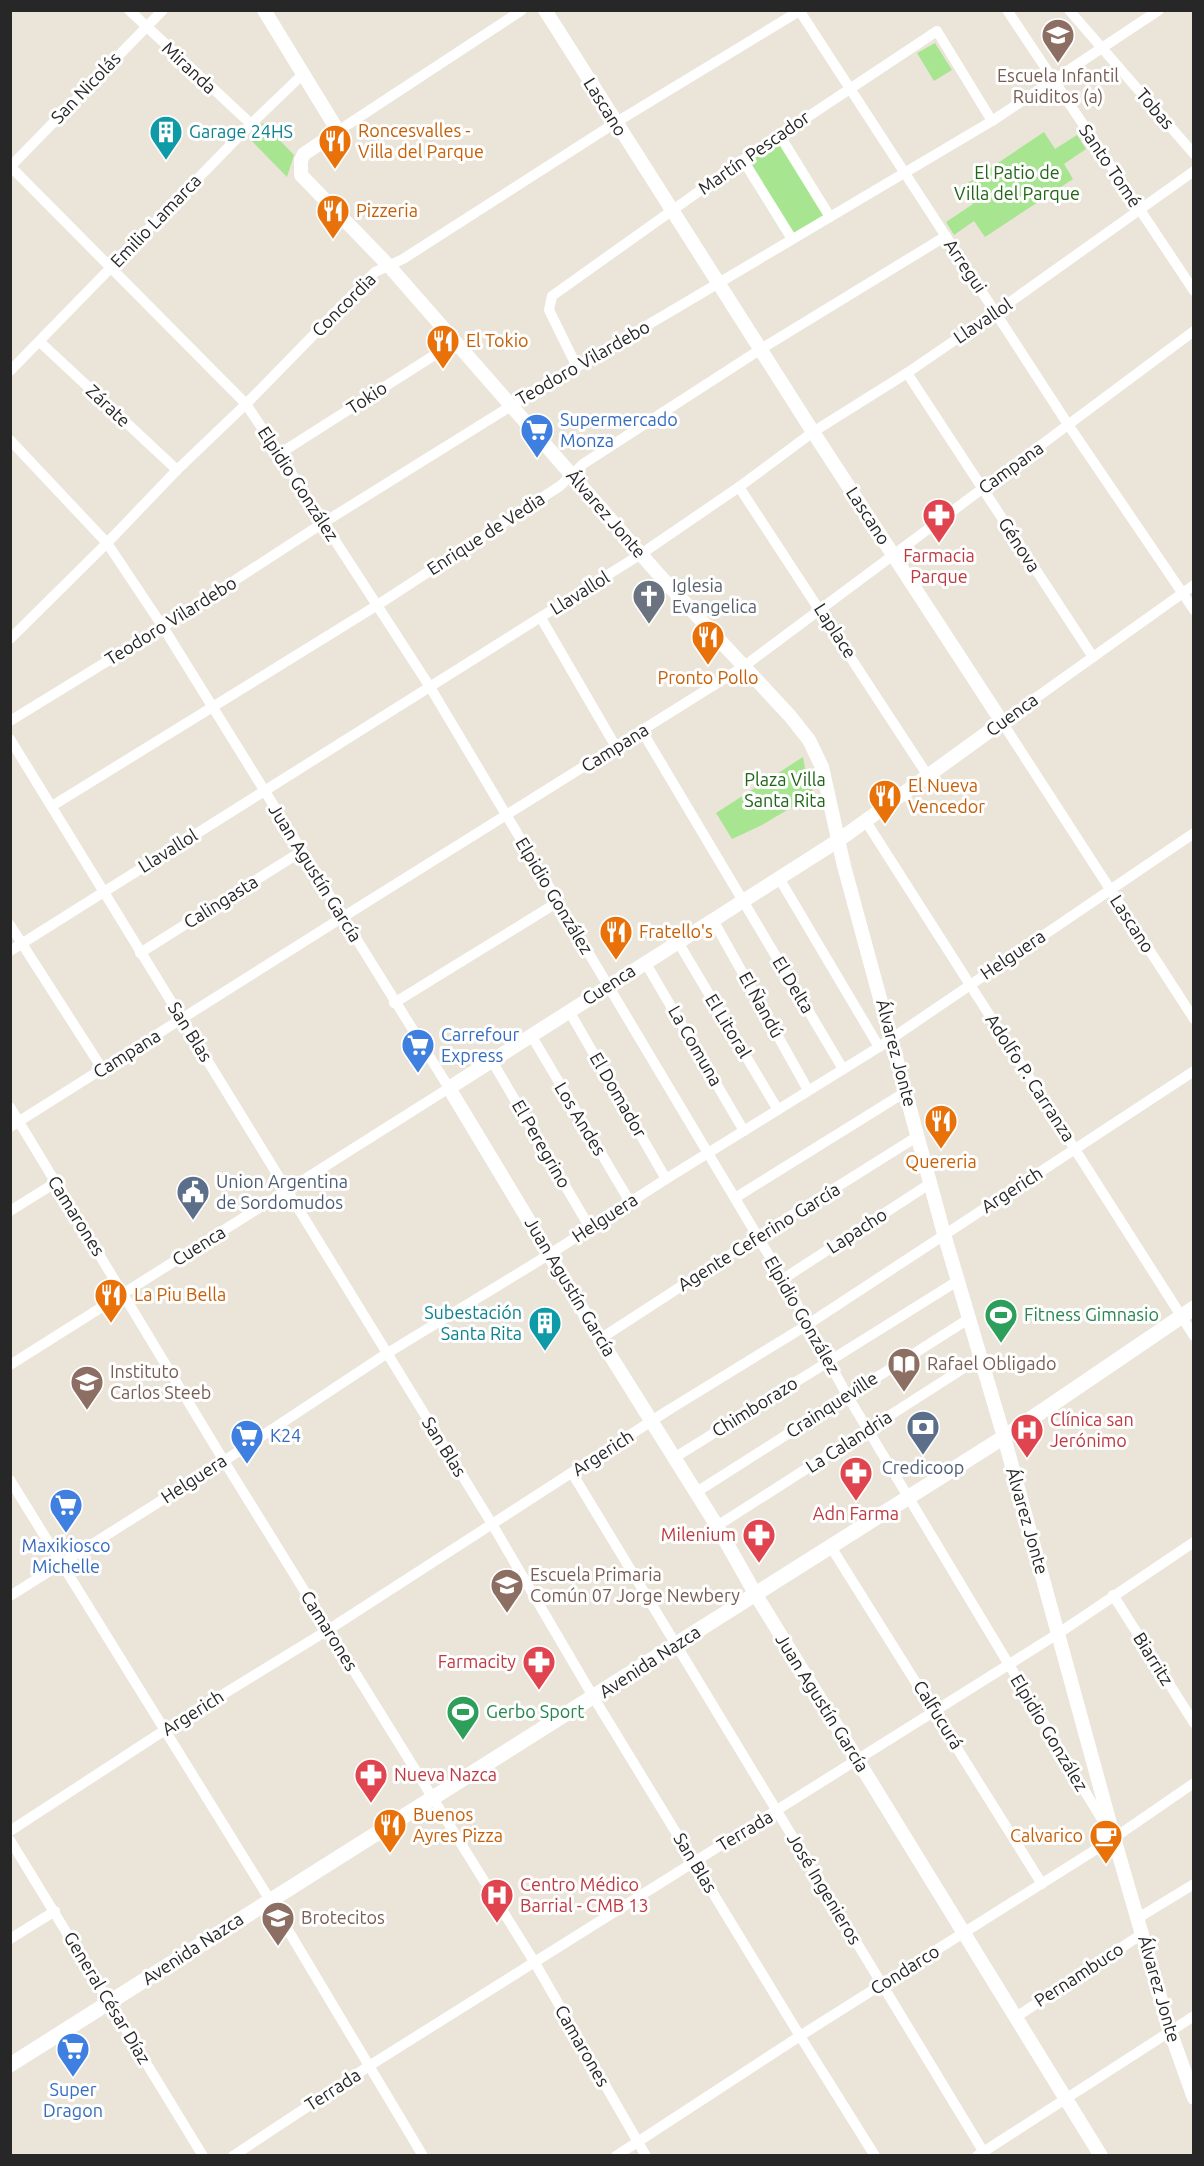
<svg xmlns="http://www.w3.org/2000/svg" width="1204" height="2166" viewBox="0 0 1204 2166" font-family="Ubuntu,sans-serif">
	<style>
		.green { fill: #a8e591 }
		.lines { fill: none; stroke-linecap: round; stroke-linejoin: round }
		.minor { stroke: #fff; stroke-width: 10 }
		.tertiary { stroke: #fff; stroke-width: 14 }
		.secondary { stroke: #fff; stroke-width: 15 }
		.labels { text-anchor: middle; stroke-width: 6; stroke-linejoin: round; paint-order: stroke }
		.street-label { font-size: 18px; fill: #272727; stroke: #fff }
		.education-label { font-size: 18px; fill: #785e54; stroke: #fff; text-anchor: start }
		.food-label { font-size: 18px; fill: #c56008; stroke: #fff; text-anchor: start }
		.culture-label { font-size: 18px; fill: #0d838f; stroke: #fff; text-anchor: start }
		.park-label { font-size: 18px; fill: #216616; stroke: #fff }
		.shop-label { font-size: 18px; fill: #366cbe; stroke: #fff; text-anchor: start }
		.health-label { font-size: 18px; fill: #be3a42; stroke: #fff; text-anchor: start }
		.worship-label { font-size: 18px; fill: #5b616d; stroke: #fff; text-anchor: start }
		.service-label { font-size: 18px; fill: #4e5e75; stroke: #fff; text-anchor: start }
		.leisure-label { font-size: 18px; fill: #27864d; stroke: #fff; text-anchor: start }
	</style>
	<rect width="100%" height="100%" fill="#ebe4d8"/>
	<g class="green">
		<polygon points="935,43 952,70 934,81 917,53"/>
		<polygon points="263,123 294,155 287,177 249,138"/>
		<polygon points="1044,132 1055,149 1077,135 1086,149 1064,164 1073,179 985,237 974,221 954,235 946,222 973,204 962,187"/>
		<polygon points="780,136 830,217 792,239 743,160"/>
		<polygon points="803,757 807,779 814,794 762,825 732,839 716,813"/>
	</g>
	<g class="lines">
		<g class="minor">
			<polyline points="129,10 251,124"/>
			<polyline points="799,10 1069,426 1194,610"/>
			<polyline points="1007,10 1194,291"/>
			<polyline points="1069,10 1194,154"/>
			<polyline points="338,131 522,10"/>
			<polyline points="780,136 830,217"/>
			<polyline points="743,160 792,239"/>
			<polyline points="10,166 246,404 279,454 430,687 783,1279 847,1395 1110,1833"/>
			<polyline points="10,167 163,10"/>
			<polyline points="40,342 177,470"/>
			<polyline points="577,367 549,310 552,296 743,160 937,31 992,121"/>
			<polyline points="10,371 251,124 303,74"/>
			<polyline points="907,373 1093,657"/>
			<polyline points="10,440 107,543 163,627 449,1088 10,1365"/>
			<polyline points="279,454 455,342"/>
			<polyline points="739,487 928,776"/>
			<polyline points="1194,585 1002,722 1194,1019"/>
			<polyline points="541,618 616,747"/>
			<polyline points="10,639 107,543 177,470 246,404 375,272 403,259 615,123 801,10"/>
			<polyline points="10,721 163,627 323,523 511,406 992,121 1159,10"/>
			<polyline points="642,731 843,1069"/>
			<polyline points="10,739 492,1524 594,1698 800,2036 875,2156"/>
			<polyline points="52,806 376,606 560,486 583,464 761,349 946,236"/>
			<polyline points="865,820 1194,1336"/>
			<polyline points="779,878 879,1047"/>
			<polyline points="713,920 808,1090"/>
			<polyline points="10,925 103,1070"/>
			<polyline points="678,942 778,1110"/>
			<polyline points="10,951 641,554 739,487 813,432 907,373 996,312 1194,171"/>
			<polyline points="140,953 302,851"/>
			<polyline points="645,962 744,1131"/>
			<polyline points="394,1003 558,902"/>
			<polyline points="569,1011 666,1179"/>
			<polyline points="531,1035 630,1202"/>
			<polyline points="492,1061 590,1228"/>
			<polyline points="10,1107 224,1461 535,1963 646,2156"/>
			<polyline points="10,1127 343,917 743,667 1194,331"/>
			<polyline points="735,1198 907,1091"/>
			<polyline points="10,1211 55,1183"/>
			<polyline points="783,1279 931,1183"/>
			<polyline points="600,1339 757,1237 918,1136"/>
			<polyline points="674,1458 959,1280"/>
			<polyline points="572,1473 983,2151"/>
			<polyline points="10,1480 270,1900 423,2156"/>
			<polyline points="695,1493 970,1318"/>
			<polyline points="717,1526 981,1357"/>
			<polyline points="831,1547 1042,1884"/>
			<polyline points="1113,1595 1194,1723"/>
			<polyline points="10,1596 224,1461 386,1354 550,1254 666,1179 879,1047 1194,833"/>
			<polyline points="10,1831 165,1730 328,1630 667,1411 807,1325 1194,1071"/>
			<polyline points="10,1840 203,2156"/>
			<polyline points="1138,1918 1194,1884"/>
			<polyline points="10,1939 55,1911"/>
			<polyline points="1016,2017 1142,1934"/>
			<polyline points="233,2156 369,2066 1059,1633 1194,1542"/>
			<polyline points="616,2156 800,2036 1114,1838 1194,1783"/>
			<polyline points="977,2156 1194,2016"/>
		</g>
		<g class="tertiary">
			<polyline points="264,10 338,131 304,154 301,160 301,175 389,266 660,576 790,716 809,740 822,767 844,866 944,1234 1004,1437 1114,1838 1170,2031 1194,2098"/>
			<polyline points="545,10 813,432 1002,722 839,840 449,1088 600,1339 717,1526 756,1595 1101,2156"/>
		</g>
		<polyline class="secondary" points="10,2065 1004,1437 1194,1308"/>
	</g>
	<defs>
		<g id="school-pin" transform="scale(1.725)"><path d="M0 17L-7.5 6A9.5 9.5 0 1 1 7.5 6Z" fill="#8d6e63" stroke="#fff"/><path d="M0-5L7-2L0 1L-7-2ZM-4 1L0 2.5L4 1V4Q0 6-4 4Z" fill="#fff"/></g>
		<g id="building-pin" transform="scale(1.725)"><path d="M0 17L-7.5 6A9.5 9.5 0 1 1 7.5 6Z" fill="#0f9aa8" stroke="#fff"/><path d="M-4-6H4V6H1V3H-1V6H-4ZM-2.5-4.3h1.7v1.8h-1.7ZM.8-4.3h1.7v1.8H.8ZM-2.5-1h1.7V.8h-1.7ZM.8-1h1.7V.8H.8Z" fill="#fff"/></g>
		<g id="restaurant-pin" transform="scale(1.725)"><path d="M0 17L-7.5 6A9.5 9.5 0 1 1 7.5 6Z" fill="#e8710a" stroke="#fff"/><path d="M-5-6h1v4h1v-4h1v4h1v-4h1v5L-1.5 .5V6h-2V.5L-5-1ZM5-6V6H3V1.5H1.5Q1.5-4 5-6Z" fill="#fff"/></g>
		<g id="supermarket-pin" transform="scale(1.725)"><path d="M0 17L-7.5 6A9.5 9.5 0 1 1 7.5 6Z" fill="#3f7fe0" stroke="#fff"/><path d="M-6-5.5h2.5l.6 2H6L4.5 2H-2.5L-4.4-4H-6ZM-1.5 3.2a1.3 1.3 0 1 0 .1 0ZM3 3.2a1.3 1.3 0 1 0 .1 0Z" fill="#fff"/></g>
		<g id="pharmacy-pin" transform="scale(1.725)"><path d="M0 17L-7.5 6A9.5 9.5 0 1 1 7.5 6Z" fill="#e0444e" stroke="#fff"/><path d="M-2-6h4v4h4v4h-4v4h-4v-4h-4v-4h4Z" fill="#fff"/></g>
		<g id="church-pin" transform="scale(1.725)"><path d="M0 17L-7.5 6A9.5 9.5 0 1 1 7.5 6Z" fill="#6b7280" stroke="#fff"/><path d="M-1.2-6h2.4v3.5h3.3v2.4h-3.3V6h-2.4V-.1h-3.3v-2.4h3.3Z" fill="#fff"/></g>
		<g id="civic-pin" transform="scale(1.725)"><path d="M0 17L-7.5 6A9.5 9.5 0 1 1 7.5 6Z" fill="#5c6f8a" stroke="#fff"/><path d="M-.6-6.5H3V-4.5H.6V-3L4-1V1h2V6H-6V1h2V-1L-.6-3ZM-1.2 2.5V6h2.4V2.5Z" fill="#fff"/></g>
		<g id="stadium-pin" transform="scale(1.725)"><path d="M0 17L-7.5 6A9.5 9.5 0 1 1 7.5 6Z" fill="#2e9e5b" stroke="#fff"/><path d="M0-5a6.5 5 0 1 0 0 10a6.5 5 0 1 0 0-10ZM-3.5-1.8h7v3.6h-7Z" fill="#fff"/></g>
		<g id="library-pin" transform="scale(1.725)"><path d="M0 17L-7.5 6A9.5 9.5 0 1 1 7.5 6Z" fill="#8d6e63" stroke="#fff"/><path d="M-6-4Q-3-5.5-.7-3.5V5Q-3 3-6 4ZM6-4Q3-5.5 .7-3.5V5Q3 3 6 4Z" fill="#fff"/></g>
		<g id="bank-pin" transform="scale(1.725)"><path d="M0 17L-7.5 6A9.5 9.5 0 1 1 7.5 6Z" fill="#5c6f8a" stroke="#fff"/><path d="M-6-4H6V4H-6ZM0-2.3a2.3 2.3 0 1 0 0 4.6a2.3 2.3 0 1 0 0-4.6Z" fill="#fff"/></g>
		<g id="hospital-pin" transform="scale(1.725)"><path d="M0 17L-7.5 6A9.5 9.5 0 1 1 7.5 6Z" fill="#e0444e" stroke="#fff"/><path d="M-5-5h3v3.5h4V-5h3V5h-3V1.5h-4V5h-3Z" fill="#fff"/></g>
		<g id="cafe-pin" transform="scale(1.725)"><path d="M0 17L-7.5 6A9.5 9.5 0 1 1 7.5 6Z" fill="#e8710a" stroke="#fff"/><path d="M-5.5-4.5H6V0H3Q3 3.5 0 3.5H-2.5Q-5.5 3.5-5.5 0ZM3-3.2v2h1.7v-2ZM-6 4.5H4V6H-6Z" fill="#fff"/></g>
	</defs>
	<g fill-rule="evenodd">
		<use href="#school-pin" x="1058" y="35"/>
		<use href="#building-pin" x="166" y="132"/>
		<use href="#restaurant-pin" x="335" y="141"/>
		<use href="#restaurant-pin" x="333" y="211"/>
		<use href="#restaurant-pin" x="443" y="341"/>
		<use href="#supermarket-pin" x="537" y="430"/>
		<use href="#pharmacy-pin" x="939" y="515"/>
		<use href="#church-pin" x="649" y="596"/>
		<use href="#restaurant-pin" x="708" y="637"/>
		<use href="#restaurant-pin" x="885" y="796"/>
		<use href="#restaurant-pin" x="616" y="932"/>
		<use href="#supermarket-pin" x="418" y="1045"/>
		<use href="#restaurant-pin" x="941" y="1121"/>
		<use href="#civic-pin" x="193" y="1192"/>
		<use href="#restaurant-pin" x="111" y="1295"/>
		<use href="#stadium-pin" x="1001" y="1315"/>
		<use href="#building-pin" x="545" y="1323"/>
		<use href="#library-pin" x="904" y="1364"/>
		<use href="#school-pin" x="87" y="1382"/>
		<use href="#bank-pin" x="923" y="1427"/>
		<use href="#hospital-pin" x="1027" y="1430"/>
		<use href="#supermarket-pin" x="247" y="1436"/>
		<use href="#pharmacy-pin" x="856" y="1473"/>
		<use href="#supermarket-pin" x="66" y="1505"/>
		<use href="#pharmacy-pin" x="759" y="1535"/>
		<use href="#school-pin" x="507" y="1585"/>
		<use href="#pharmacy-pin" x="539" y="1662"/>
		<use href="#stadium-pin" x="463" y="1712"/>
		<use href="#pharmacy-pin" x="371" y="1775"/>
		<use href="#restaurant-pin" x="390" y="1825"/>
		<use href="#cafe-pin" x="1106" y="1836"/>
		<use href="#hospital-pin" x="497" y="1895"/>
		<use href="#school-pin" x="278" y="1918"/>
		<use href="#supermarket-pin" x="73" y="2049"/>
	</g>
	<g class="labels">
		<g class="street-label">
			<text transform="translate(189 68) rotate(43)" y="6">Miranda</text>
			<text transform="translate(86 88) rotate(-46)" y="6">San Nicolás</text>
			<text transform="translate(605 107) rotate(58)" y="6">Lascano</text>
			<text transform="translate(1155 109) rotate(49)" y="6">Tobas</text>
			<text transform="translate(754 153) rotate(-35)" y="6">Martín Pescador</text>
			<text transform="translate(1110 166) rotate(56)" y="6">Santo Tomé</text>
			<text transform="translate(156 221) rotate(-46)" y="6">Emilio Lamarca</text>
			<text transform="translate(965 266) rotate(56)" y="6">Arregui</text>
			<text transform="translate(344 305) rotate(-45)" y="6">Concordia</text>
			<text transform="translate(983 321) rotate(-34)" y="6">Llavallol</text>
			<text transform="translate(583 363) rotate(-30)" y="6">Teodoro Vilardebo</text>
			<text transform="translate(367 398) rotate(-33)" y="6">Tokio</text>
			<text transform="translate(108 406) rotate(43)" y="6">Zárate</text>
			<text transform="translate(1011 468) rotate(-36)" y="6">Campana</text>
			<text transform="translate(298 484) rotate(57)" y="6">Elpidio González</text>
			<text transform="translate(606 514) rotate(49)" y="6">Álvarez Jonte</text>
			<text transform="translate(868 516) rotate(57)" y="6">Lascano</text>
			<text transform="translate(486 534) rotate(-33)" y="6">Enrique de Vedia</text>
			<text transform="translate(1019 545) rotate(57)" y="6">Génova</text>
			<text transform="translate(580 593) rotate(-32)" y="6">Llavallol</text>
			<text transform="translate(171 621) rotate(-32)" y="6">Teodoro Vilardebo</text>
			<text transform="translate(835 631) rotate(57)" y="6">Laplace</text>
			<text transform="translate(1012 715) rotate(-36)" y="6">Cuenca</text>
			<text transform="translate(615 748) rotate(-32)" y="6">Campana</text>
			<text transform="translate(168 851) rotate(-32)" y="6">Llavallol</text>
			<text transform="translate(315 873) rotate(58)" y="6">Juan Agustín García</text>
			<text transform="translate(554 896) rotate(59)" y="6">Elpidio González</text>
			<text transform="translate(221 902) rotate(-32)" y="6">Calingasta</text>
			<text transform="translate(1132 924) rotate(57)" y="6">Lascano</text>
			<text transform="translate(1013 955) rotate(-34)" y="6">Helguera</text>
			<text transform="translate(609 985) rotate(-33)" y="6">Cuenca</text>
			<text transform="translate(793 985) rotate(59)" y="6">El Delta</text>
			<text transform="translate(761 1005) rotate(61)" y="6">El Ñandú</text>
			<text transform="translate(728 1026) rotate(59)" y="6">El Litoral</text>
			<text transform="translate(190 1032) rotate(58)" y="6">San Blas</text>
			<text transform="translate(695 1046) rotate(60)" y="6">La Comuna</text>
			<text transform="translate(896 1053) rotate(75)" y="6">Álvarez Jonte</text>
			<text transform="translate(127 1054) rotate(-32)" y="6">Campana</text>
			<text transform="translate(1030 1078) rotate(57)" y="6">Adolfo P. Carranza</text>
			<text transform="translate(618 1095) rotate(60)" y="6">El Domador</text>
			<text transform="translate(580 1119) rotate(59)" y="6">Los Andes</text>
			<text transform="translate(541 1144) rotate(60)" y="6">El Peregrino</text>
			<text transform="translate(1012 1190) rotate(-33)" y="6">Argerich</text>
			<text transform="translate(76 1216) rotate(58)" y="6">Camarones</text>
			<text transform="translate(605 1218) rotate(-33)" y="6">Helguera</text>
			<text transform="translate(857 1231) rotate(-33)" y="6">Lapacho</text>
			<text transform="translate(759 1237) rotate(-32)" y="6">Agente Ceferino García</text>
			<text transform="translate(199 1246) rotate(-32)" y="6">Cuenca</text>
			<text transform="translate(570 1287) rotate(59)" y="6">Juan Agustín García</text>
			<text transform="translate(802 1315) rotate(60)" y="6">Elpidio González</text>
			<text transform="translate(832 1405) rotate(-33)" y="6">Crainqueville</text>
			<text transform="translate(755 1407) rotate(-32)" y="6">Chimborazo</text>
			<text transform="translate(849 1442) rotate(-33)" y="6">La Calandria</text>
			<text transform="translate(444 1447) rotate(58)" y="6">San Blas</text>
			<text transform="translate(603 1453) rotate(-33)" y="6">Argerich</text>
			<text transform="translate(194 1479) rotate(-33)" y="6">Helguera</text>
			<text transform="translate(1027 1521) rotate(74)" y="6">Álvarez Jonte</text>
			<text transform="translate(329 1631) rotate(58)" y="6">Camarones</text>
			<text transform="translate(1153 1659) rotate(58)" y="6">Biarritz</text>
			<text transform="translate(650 1662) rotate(-33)" y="6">Avenida Nazca</text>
			<text transform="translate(822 1703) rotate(58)" y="6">Juan Agustín García</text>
			<text transform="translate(193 1713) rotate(-32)" y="6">Argerich</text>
			<text transform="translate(938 1715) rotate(58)" y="6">Calfucurá</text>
			<text transform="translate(1049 1733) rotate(59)" y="6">Elpidio González</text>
			<text transform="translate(745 1831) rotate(-31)" y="6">Terrada</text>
			<text transform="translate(695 1863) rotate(59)" y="6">San Blas</text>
			<text transform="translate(824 1889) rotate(59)" y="6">José Ingenieros</text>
			<text transform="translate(193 1949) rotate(-33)" y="6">Avenida Nazca</text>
			<text transform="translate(905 1970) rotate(-32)" y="6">Condarco</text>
			<text transform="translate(1079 1975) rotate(-33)" y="6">Pernambuco</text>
			<text transform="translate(1159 1989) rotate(74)" y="6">Álvarez Jonte</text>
			<text transform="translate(107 1998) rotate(59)" y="6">General César Díaz</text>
			<text transform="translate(582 2046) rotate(60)" y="6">Camarones</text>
			<text transform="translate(333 2090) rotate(-33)" y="6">Terrada</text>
		</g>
		<g class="education-label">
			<text x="1058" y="82" text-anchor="middle">Escuela Infantil<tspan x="1058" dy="21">Ruiditos (a)</tspan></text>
			<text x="927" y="1370">Rafael Obligado</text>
			<text x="110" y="1378">Instituto<tspan x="110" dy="21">Carlos Steeb</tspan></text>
			<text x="530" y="1581">Escuela Primaria<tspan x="530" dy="21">Común 07 Jorge Newbery</tspan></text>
			<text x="301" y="1924">Brotecitos</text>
		</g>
		<g class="food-label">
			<text x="358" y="137">Roncesvalles -<tspan x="358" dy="21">Villa del Parque</tspan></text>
			<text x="356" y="217">Pizzeria</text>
			<text x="466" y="347">El Tokio</text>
			<text x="708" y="684" text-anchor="middle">Pronto Pollo</text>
			<text x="908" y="792">El Nueva<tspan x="908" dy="21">Vencedor</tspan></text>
			<text x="639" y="938">Fratello's</text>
			<text x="941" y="1168" text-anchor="middle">Quereria</text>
			<text x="134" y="1301">La Piu Bella</text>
			<text x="413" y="1821">Buenos<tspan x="413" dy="21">Ayres Pizza</tspan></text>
			<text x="1083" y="1842" text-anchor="end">Calvarico</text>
		</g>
		<g class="culture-label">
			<text x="189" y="138">Garage 24HS</text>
			<text x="522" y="1319" text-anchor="end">Subestación<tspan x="522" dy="21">Santa Rita</tspan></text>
		</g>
		<g class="park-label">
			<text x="1017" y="179">El Patio de<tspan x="1017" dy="21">Villa del Parque</tspan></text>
			<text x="785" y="786">Plaza Villa<tspan x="785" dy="21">Santa Rita</tspan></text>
		</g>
		<g class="shop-label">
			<text x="560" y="426">Supermercado<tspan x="560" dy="21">Monza</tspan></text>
			<text x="441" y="1041">Carrefour<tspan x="441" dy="21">Express</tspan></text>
			<text x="270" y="1442">K24</text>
			<text x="66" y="1552" text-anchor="middle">Maxikiosco<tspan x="66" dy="21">Michelle</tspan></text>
			<text x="73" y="2096" text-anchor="middle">Super<tspan x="73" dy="21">Dragon</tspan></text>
		</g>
		<g class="health-label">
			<text x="939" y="562" text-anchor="middle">Farmacia<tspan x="939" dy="21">Parque</tspan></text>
			<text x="1050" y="1426">Clínica san<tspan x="1050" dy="21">Jerónimo</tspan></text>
			<text x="856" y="1520" text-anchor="middle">Adn Farma</text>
			<text x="736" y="1541" text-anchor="end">Milenium</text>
			<text x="516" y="1668" text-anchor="end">Farmacity</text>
			<text x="394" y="1781">Nueva Nazca</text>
			<text x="520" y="1891">Centro Médico<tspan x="520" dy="21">Barrial - CMB 13</tspan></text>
		</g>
		<g class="worship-label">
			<text x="672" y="592">Iglesia<tspan x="672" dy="21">Evangelica</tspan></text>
		</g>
		<g class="service-label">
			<text x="216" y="1188">Union Argentina<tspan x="216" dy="21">de Sordomudos</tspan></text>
			<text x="923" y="1474" text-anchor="middle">Credicoop</text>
		</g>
		<g class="leisure-label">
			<text x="1024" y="1321">Fitness Gimnasio</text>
			<text x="486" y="1718">Gerbo Sport</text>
		</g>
	</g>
	<rect width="1204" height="2166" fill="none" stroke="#272727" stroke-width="24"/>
</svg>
